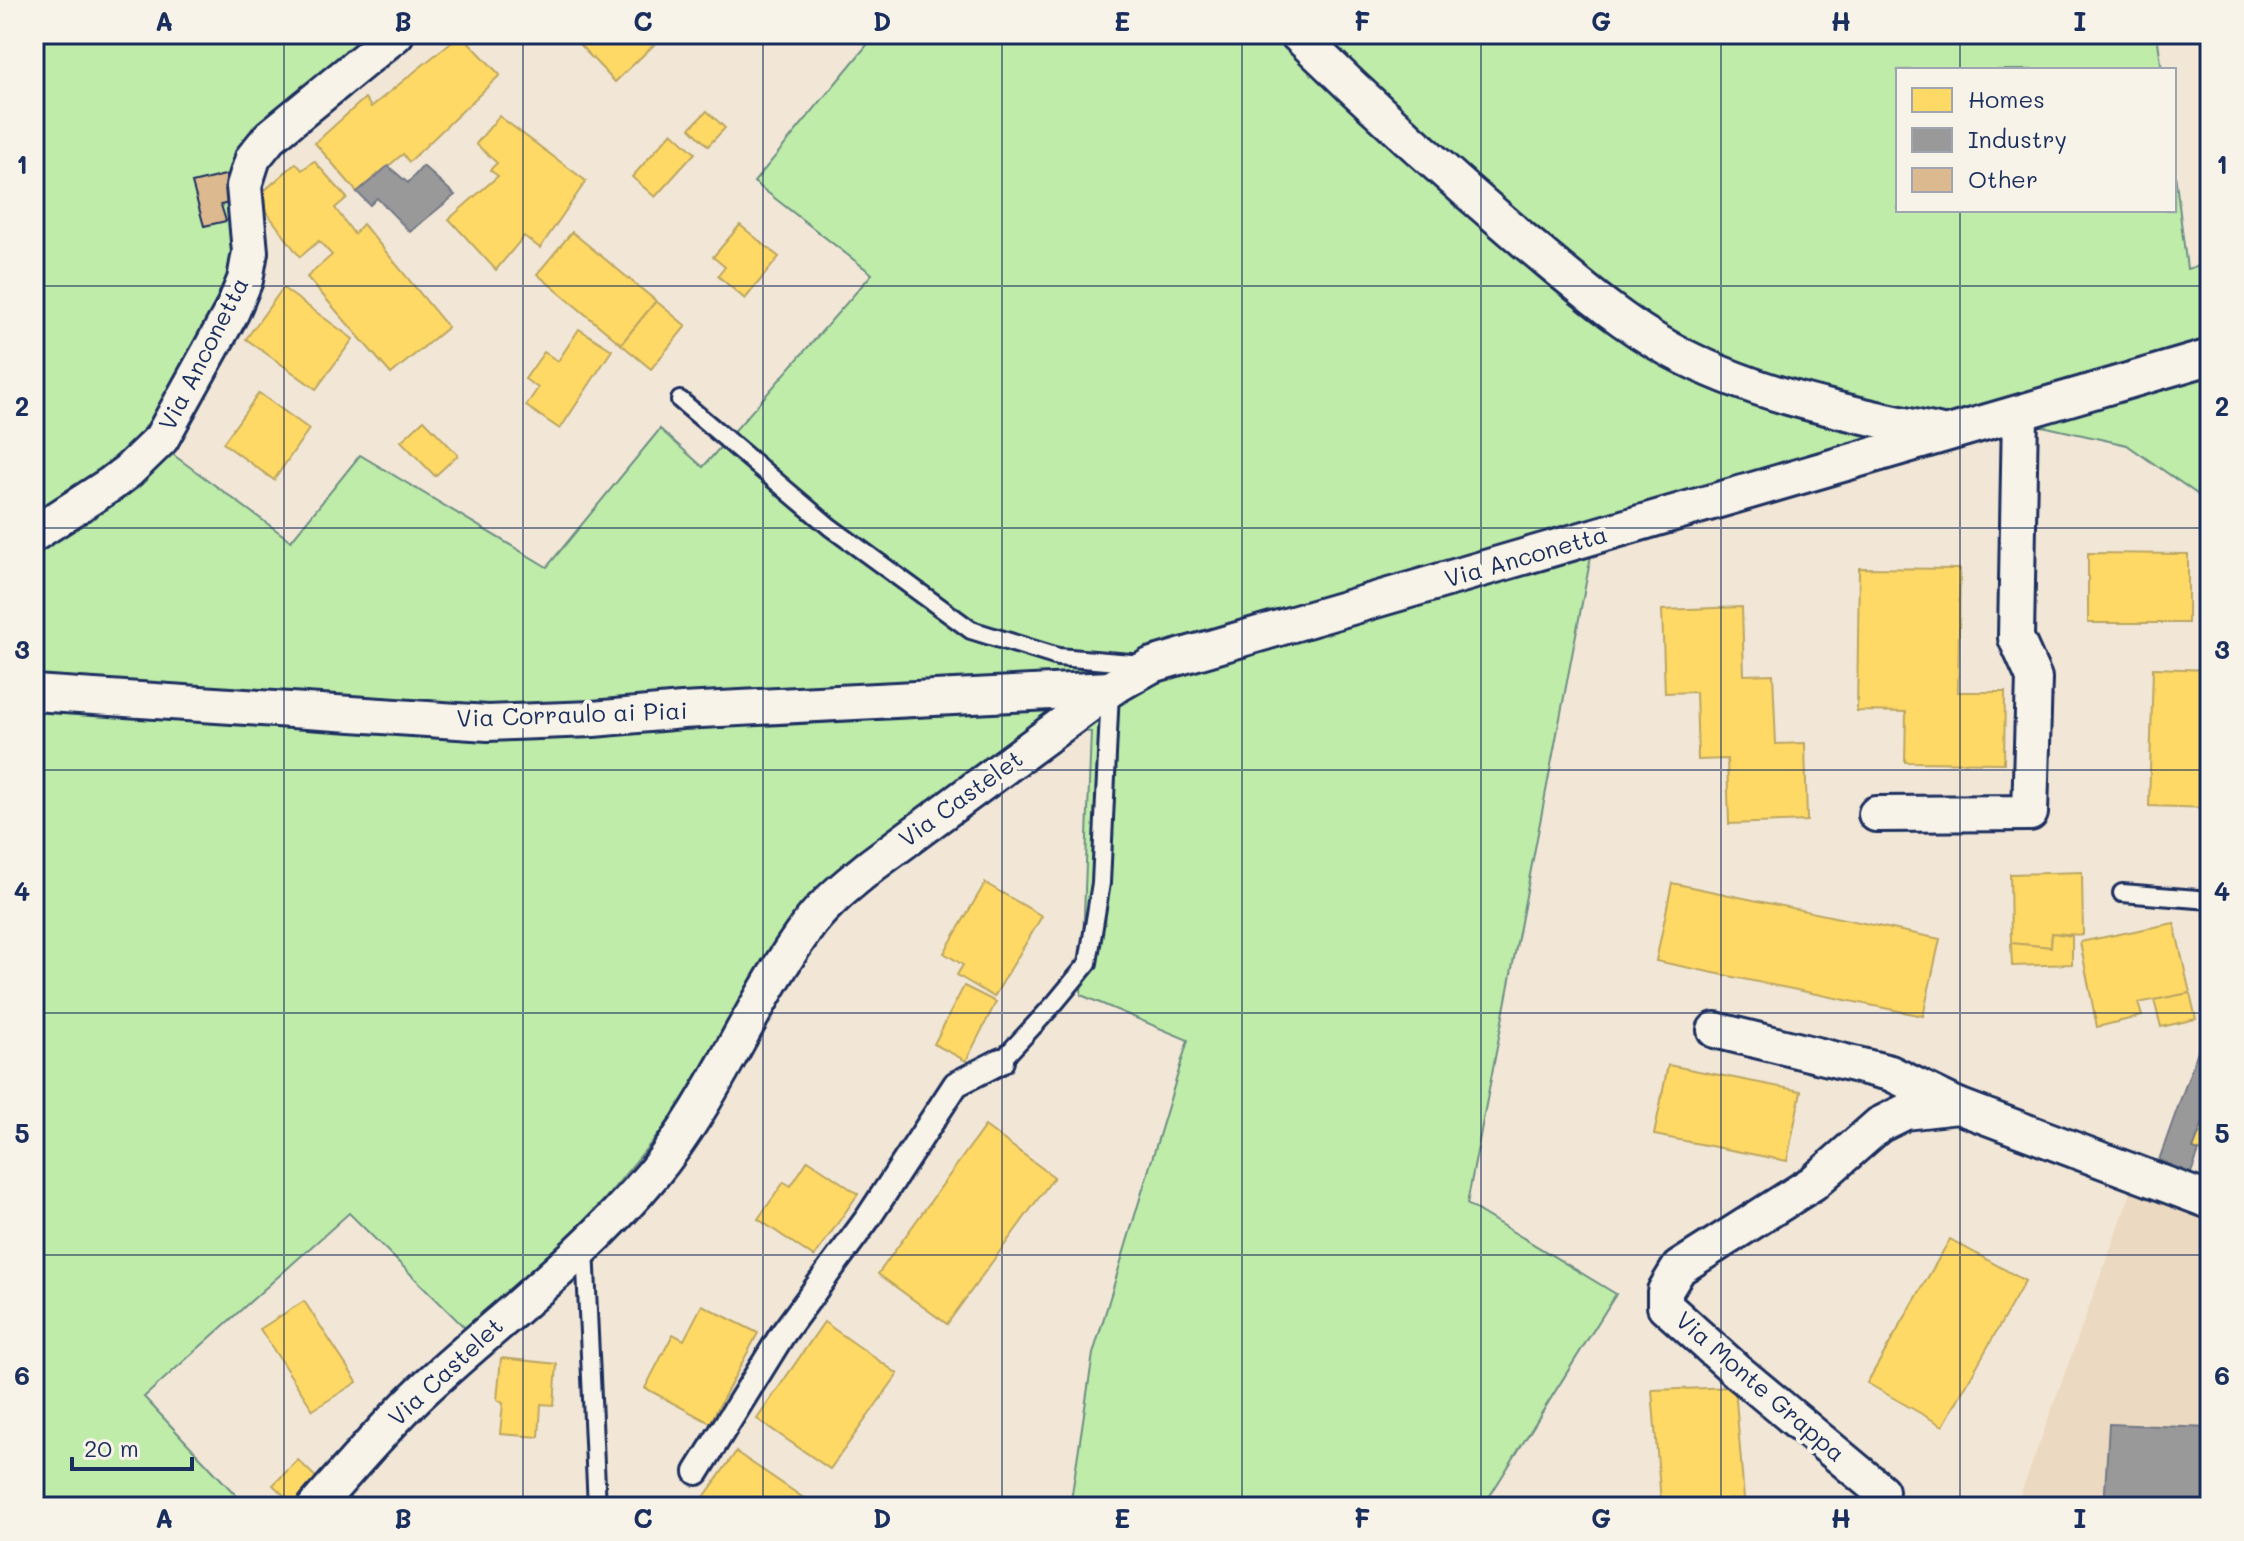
<svg xmlns="http://www.w3.org/2000/svg" width="2244" height="1541" viewBox="0 0 2244 1541" font-family="Mali,sans-serif">
	<style>
		.built { fill: #ecd9c1 }
		.green { fill: #bfeca9; stroke: #6d8e84; stroke-width: 2 }
		.homes { fill: #ffd966; stroke: #bba664; stroke-width: 2 }
		.industry { fill: #999; stroke: #737987; stroke-width: 2 }
		.building { fill: #ddb98f; stroke: #1b2f5e; stroke-width: 2 }
		.lines { fill: none; stroke-linecap: round; stroke-linejoin: round }
		.service-casing { stroke: #1b2f5e; stroke-width: 22 }
		.pedestrian-casing { stroke: #1b2f5e; stroke-width: 30 }
		.minor-casing { stroke: #1b2f5e; stroke-width: 40 }
		.service { stroke: #f7f3e8; stroke-width: 16 }
		.pedestrian { stroke: #f7f3e8; stroke-width: 24 }
		.minor { stroke: #f7f3e8; stroke-width: 34 }
		.grid { fill: none; stroke: #1b2f5e; stroke-width: 2; stroke-opacity: 0.55 }
		.labels { text-anchor: middle; stroke-width: 8; stroke-linejoin: round; paint-order: stroke }
		.street-label { font-size: 24px; fill: #1b2f5e; stroke: #f7f3e8 }
		.neatline { fill: none; stroke: #1b2f5e; stroke-width: 3 }
		.grid-label { font-size: 26px; text-anchor: middle; font-weight: bold; fill: #1b2f5e }
	</style>
	<rect width="100%" height="100%" fill="#f2e7d6"/>
	<filter id="ink" filterUnits="userSpaceOnUse"><feTurbulence type="fractalNoise" baseFrequency=".0125" numOctaves="2"/><feDisplacementMap in="SourceGraphic" scale="16" xChannelSelector="R" yChannelSelector="G"/><feConvolveMatrix kernelMatrix="1 2 1 2 8 2 1 2 1" color-interpolation-filters="sRGB"/></filter>
	<g filter="url(#ink)">
		<polygon class="built" points="2134,1184 2210,1201 2210,1507 2016,1507"/>
		<polygon class="green" points="34,34 384,34 274,151 168,451 291,541 360,455 547,567 660,429 703,467 872,274 754,182 876,34 2157,34 2162,70 1898,70 1898,210 2174,210 2174,166 2187,269 2210,262 2210,503 2127,445 2029,423 1591,556 1467,1204 1616,1294 1483,1507 1070,1507 1093,1354 1188,1040 1081,995 1091,732 1038,726 911,827 582,1227 466,1329 349,1213 144,1397 247,1507 34,1507"/>
		<g class="homes">
			<polygon points="461,34 500,75 409,162 403,154 357,192 315,143 365,98 371,107"/>
			<polygon points="586,34 651,34 658,41 615,82 577,42"/>
			<polygon points="707,111 725,128 708,146 690,128"/>
			<polygon points="499,116 586,181 540,248 524,236 496,270 449,219 498,176 490,170 497,163 476,144"/>
			<polygon points="672,132 695,153 655,197 632,177"/>
			<polygon points="314,161 347,198 335,208 354,234 363,224 448,327 391,374 307,277 332,255 319,241 300,257 256,198 296,163 302,170"/>
			<polygon points="740,225 779,257 745,299 718,276 725,267 713,257"/>
			<polygon points="572,232 656,301 621,344 537,274"/>
			<polygon points="283,288 353,339 316,389 246,339"/>
			<polygon points="656,301 686,326 651,369 621,344"/>
			<polygon points="579,329 612,350 560,429 526,406 538,388 525,379 544,352 558,361"/>
			<polygon points="259,393 309,429 274,480 223,443"/>
			<polygon points="424,420 458,455 435,476 401,441"/>
			<polygon points="2088,553 2188,554 2188,623 2088,623"/>
			<polygon points="1859,568 1960,569 1958,692 2005,692 2004,763 1905,762 1906,712 1857,711"/>
			<polygon points="1742,607 1744,675 1773,674 1776,744 1805,743 1807,821 1729,824 1727,759 1698,760 1696,692 1665,693 1662,610"/>
			<polygon points="2153,668 2210,670 2210,808 2149,806"/>
			<polygon points="2082,872 2083,935 2052,933 2051,947 2011,943 2010,874"/>
			<polygon points="985,883 1042,916 994,997 957,975 963,965 944,953"/>
			<polygon points="1672,883 1940,939 1923,1016 1656,961"/>
			<polygon points="2174,923 2190,993 2138,1003 2142,1016 2097,1027 2080,942"/>
			<polygon points="2052,933 2072,936 2072,964 2012,966 2011,943 2051,947"/>
			<polygon points="964,986 996,1002 966,1061 934,1044"/>
			<polygon points="2190,993 2196,1019 2161,1027 2154,1000"/>
			<polygon points="1668,1065 1801,1091 1787,1161 1654,1135"/>
			<polygon points="2210,1104 2210,1155 2193,1149"/>
			<polygon points="985,1126 1054,1177 947,1324 878,1274"/>
			<polygon points="808,1160 858,1194 814,1257 758,1219 784,1182 791,1186"/>
			<polygon points="1950,1239 2025,1281 1943,1426 1867,1383"/>
			<polygon points="304,1301 357,1382 313,1410 260,1329"/>
			<polygon points="702,1305 758,1333 710,1423 645,1388 673,1334 684,1340"/>
			<polygon points="824,1322 898,1374 830,1469 757,1419"/>
			<polygon points="501,1358 557,1364 554,1405 541,1404 539,1437 500,1434 503,1403 497,1400"/>
			<polygon points="1735,1387 1744,1499 1661,1503 1652,1390"/>
			<polygon points="736,1452 805,1499 799,1507 697,1507"/>
			<polygon points="298,1460 326,1487 305,1507 296,1507 273,1485"/>
		</g>
		<g class="industry">
			<polygon points="388,166 408,183 423,166 455,195 410,232 377,198 370,205 357,192"/>
			<polygon points="2210,1017 2210,1104 2193,1149 2199,1151 2191,1173 2159,1160"/>
			<polygon points="2109,1424 2210,1428 2210,1507 2104,1507"/>
		</g>
		<polygon class="building" points="229,174 236,201 221,205 226,221 204,226 192,183"/>
		<g class="lines">
			<g class="service-casing">
				<g id="service">
					<polyline points="680,400 830,527 971,630 1058,657 1143,664"/>
					<polyline points="2122,893 2210,900"/>
					<polyline points="1001,1061 1054,1004 1088,963 1101,883 1110,691"/>
					<polyline points="585,1247 597,1507"/>
				</g>
			</g>
			<g class="pedestrian-casing">
				<polyline id="pedestrian" points="697,1472 782,1335 868,1218 956,1084 1001,1061"/>
			</g>
			<g class="minor-casing">
				<g id="minor">
					<path d="M1297,34C1371,106 1447,175 1526,242C1572,280 1618,321 1671,350C1755,396 1850,413 1942,433"/>
					<polyline points="34,534 111,484 128,471 161,439 232,311 245,280 250,252 244,186 253,158 270,137 396,34"/>
					<polyline points="34,693 488,723 593,719 682,711 1110,689"/>
					<polyline points="1876,814 2030,813 2034,678 2016,638 2020,413"/>
					<polyline points="1715,1030 1890,1073 1958,1106"/>
					<polyline points="1881,1491 1737,1371 1665,1306 1665,1291 1679,1268 1813,1183 1879,1125 1905,1112 1958,1106 2210,1201"/>
					<path d="M315,1507C350,1468 384,1427 422,1391C499,1320 585,1256 652,1175C716,1098 750,1003 810,923C827,901 850,883 872,865L1110,689L1152,665L2210,357"/>
				</g>
			</g>
			<use href="#service" class="service"/>
			<use href="#pedestrian" class="pedestrian"/>
			<use href="#minor" class="minor"/>
		</g>
	</g>
	<path class="grid" d="M284,34V1507M523,34V1507M763,34V1507M1002,34V1507M1242,34V1507M1481,34V1507M1721,34V1507M1960,34V70M1960,210V1507M34,286H2210M34,528H2210M34,770H2210M34,1013H2210M34,1255H2210"/>
	<g class="labels">
		<g class="street-label">
			<text transform="translate(204 354) rotate(-63)" y="8">Via Anconetta</text>
			<text transform="translate(1526 557) rotate(-16)" y="8">Via Anconetta</text>
			<text transform="translate(572 715) rotate(-2)" y="8">Via Corraulo ai Piai</text>
			<text transform="translate(961 799) rotate(-36)" y="8">Via Castelet</text>
			<text transform="translate(446 1372) rotate(-43)" y="8">Via Castelet</text>
			<text transform="translate(1760 1387) rotate(41)" y="8">Via Monte Grappa</text>
		</g>
	</g>
	<rect width="2244" height="1541" fill="none" stroke="#f7f3e8" stroke-width="88"/>
	<rect x="1896" y="68" width="280" height="144" fill="#f7f3e8" stroke="#9fa5b1" stroke-width="2"/>
	<rect x="1912" y="88" width="40" height="24" fill="#ffd966" stroke="#9fa5b1" stroke-width="2"/>
	<text x="1968" y="108" font-size="24" fill="#1b2f5e">Homes</text>
	<rect x="1912" y="128" width="40" height="24" fill="#999999" stroke="#9fa5b1" stroke-width="2"/>
	<text x="1968" y="148" font-size="24" fill="#1b2f5e">Industry</text>
	<rect x="1912" y="168" width="40" height="24" fill="#ddb98f" stroke="#9fa5b1" stroke-width="2"/>
	<text x="1968" y="188" font-size="24" fill="#1b2f5e">Other</text>
	<path d="M72 1457v12h120v-12" fill="none" stroke="#1b2f5e" stroke-width="4"/>
	<text x="84" y="1457" font-size="24" fill="#1b2f5e" stroke="#f7f3e8" stroke-width="6" paint-order="stroke">20 m</text>
	<rect x="44" y="44" width="2156" height="1453" class="neatline"/>
	<g class="grid-label">
		<text x="164" y="31">A</text>
		<text x="403" y="31">B</text>
		<text x="643" y="31">C</text>
		<text x="882" y="31">D</text>
		<text x="1122" y="31">E</text>
		<text x="1362" y="31">F</text>
		<text x="1601" y="31">G</text>
		<text x="1841" y="31">H</text>
		<text x="2080" y="31">I</text>
		<text x="22" y="174">1</text>
		<text x="2222" y="174">1</text>
		<text x="22" y="416">2</text>
		<text x="2222" y="416">2</text>
		<text x="22" y="659">3</text>
		<text x="2222" y="659">3</text>
		<text x="22" y="901">4</text>
		<text x="2222" y="901">4</text>
		<text x="22" y="1143">5</text>
		<text x="2222" y="1143">5</text>
		<text x="22" y="1385">6</text>
		<text x="2222" y="1385">6</text>
		<text x="164" y="1528">A</text>
		<text x="403" y="1528">B</text>
		<text x="643" y="1528">C</text>
		<text x="882" y="1528">D</text>
		<text x="1122" y="1528">E</text>
		<text x="1362" y="1528">F</text>
		<text x="1601" y="1528">G</text>
		<text x="1841" y="1528">H</text>
		<text x="2080" y="1528">I</text>
	</g>
</svg>
